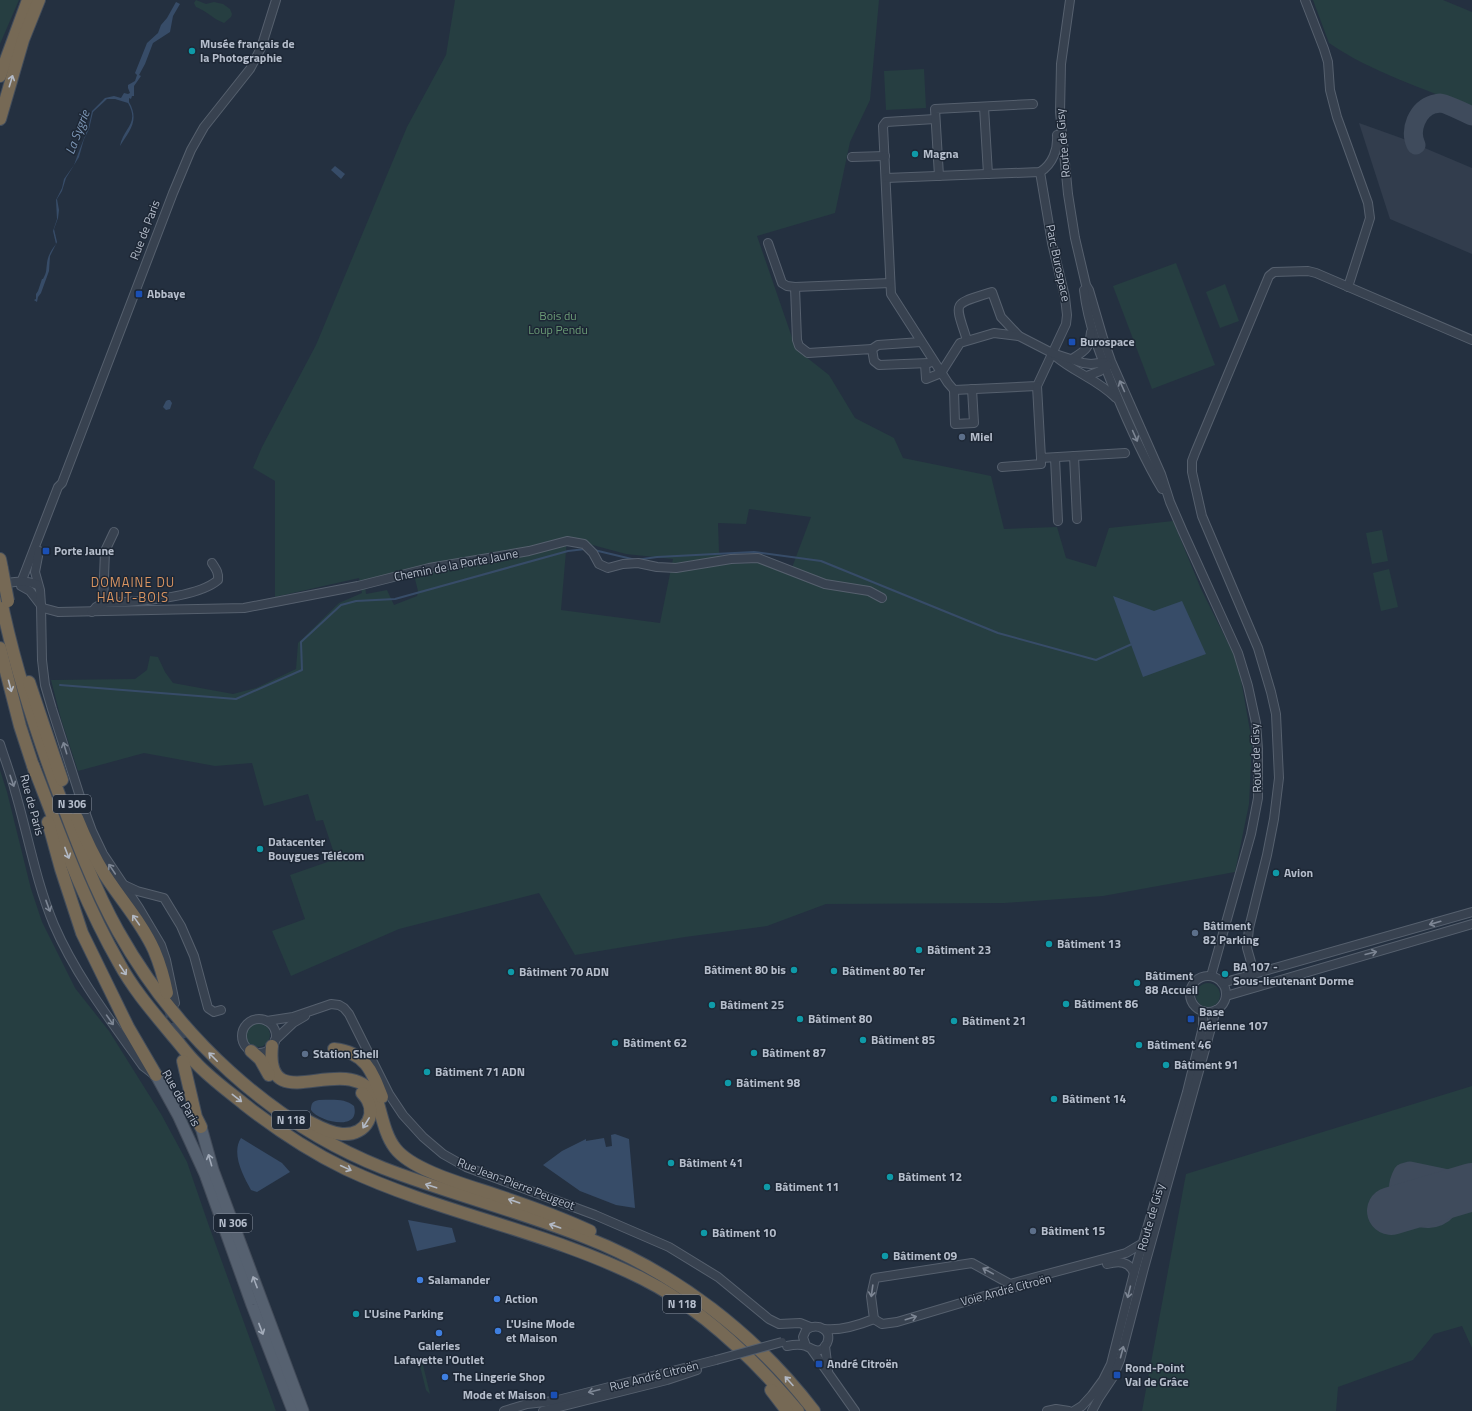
<svg xmlns="http://www.w3.org/2000/svg" width="1472" height="1411" viewBox="0 0 1472 1411" font-family="'Titillium Web',sans-serif">
	<style>
		.airport { fill: #323d4d }
		.green { fill: #263e41; fill-rule: evenodd }
		.water { fill: #374c68 }
		.lines { fill: none; stroke-linecap: round; stroke-linejoin: round }
		.stream { stroke: #374c68; stroke-width: 2 }
		.taxiway { stroke: #3f4b5c; stroke-width: 19 }
		.runway { stroke: #3f4b5c; stroke-width: 48 }
		.minor-tunnel { stroke: #3a4555; stroke-width: 8; stroke-dasharray: 8 4; stroke-linecap: butt }
		.highway-tunnel { stroke: #3a4555; stroke-width: 12; stroke-dasharray: 12 6; stroke-linecap: butt }
		.minor-casing { stroke: #56606e; stroke-width: 10 }
		.major-casing { stroke: #424b59; stroke-width: 13 }
		.highway-casing { stroke: #434d5b; stroke-width: 14 }
		.minor { stroke: #384250; stroke-width: 8 }
		.major { stroke: #566170; stroke-width: 11 }
		.highway { stroke: #766955; stroke-width: 12 }
		.minor-bridge-casing { stroke: #56606e; stroke-width: 10; stroke-linecap: butt }
		.highway-bridge-casing { stroke: #434d5b; stroke-width: 14; stroke-linecap: butt }
		.minor-bridge { stroke: #384250; stroke-width: 8 }
		.highway-bridge { stroke: #766955; stroke-width: 12 }
		.oneway { stroke: #b2b9c5 }
		.oneway2 { stroke: #7d8694 }
		.oneway3 { stroke: #a2abb9 }
		.culture-dot { fill: #0f9aa8; stroke: #1d2735; stroke-width: 1.5 }
		.transit-dot { fill: #1a4fb4; stroke: #1d2735; stroke-width: 1.5 }
		.service-dot { fill: #5c6f8a; stroke: #1d2735; stroke-width: 1.5 }
		.shop-dot { fill: #3f7fe0; stroke: #1d2735; stroke-width: 1.5 }
		.labels { text-anchor: middle; stroke-width: 3; stroke-linejoin: round; paint-order: stroke }
		.shield { fill: #1d2735; stroke: #87909e; stroke-width: 1 }
		.shield-label { font-size: 11px; font-weight: bold; fill: #b5bdcb }
		.poi-label { font-size: 12px; font-weight: bold; fill: #b5bdcb; stroke: #1d2735; text-anchor: start }
		.street-label { font-size: 12px; fill: #b5bdcb; stroke: #1d2735 }
		.park-label { font-size: 12px; fill: #6b9c76; stroke: #1d2735 }
		.water-label { font-size: 13px; font-style: italic; fill: #7b94b3; stroke: #1d2735 }
		.neighbourhood-label { font-size: 13px; letter-spacing: 1px; fill: #d99461; stroke: #1d2735 }
	</style>
	<rect width="100%" height="100%" fill="#243040"/>
	<polygon class="airport" points="1359,123 1401,138 1472,168 1472,254 1390,219"/>
	<g class="green">
		<polygon points="0,0 19,0 0,44"/>
		<path d="M196,0L206,4L214,2L223,4L230,9L232,14L231,17L224,23C213,19 207,11 196,7L194,3Z"/>
		<path d="M455,0H879L870,100L850,142L835,213L757,236L796,349L829,375L855,418L894,438L903,458L991,476L1004,529L1057,527L1066,558L1096,567L1109,528L1173,521L1201,589L1238,663L1252,742L1249,804L1235,872L1103,896L1005,903L826,904L767,926L685,937L575,955L539,893L399,929L291,976L272,931L305,919L290,875L336,859L323,820L316,821L308,794L264,806L252,763L215,766L144,753L78,771L61,719L51,680L135,679L147,670L150,656L158,657L165,672L173,683L233,694L256,688L296,669L298,643L339,603L362,593L359,578L275,597V481L253,468L262,447L316,345L407,127L446,55ZM749,509L811,517L790,573L759,563L728,564L719,552L718,523L746,524ZM567,539L574,540L626,554L673,559L660,623L561,610ZM414,575L418,591L417,596L394,605L387,590L366,594L365,585Z"/>
		<path d="M1313,0H1443L1472,12V108C1425,89 1371,72 1329,43Z"/>
		<polygon points="924,69 926,108 886,110 884,71"/>
		<polygon points="1176,263 1215,365 1152,389 1113,286"/>
		<polygon points="1225,284 1239,321 1220,328 1206,292"/>
		<polygon points="1382,530 1388,561 1372,564 1366,533"/>
		<polygon points="1389,569 1398,607 1381,611 1373,573"/>
		<polygon points="0,770 7,792 31,889 42,922 75,988 109,1031 161,1114 187,1162 209,1226 276,1411 0,1411"/>
		<circle cx="1208" cy="995" r="12"/>
		<circle cx="258" cy="1035" r="12"/>
		<polygon points="1472,1086 1472,1348 1462,1326 1434,1334 1413,1360 1338,1387 1336,1411 1142,1411 1186,1174"/>
		<polygon points="421,1357 430,1394 426,1390 418,1358"/>
	</g>
	<g class="water">
		<path d="M176,2L180,4L173,16L170,32L153,43L145,64L139,75L141,76L134,86V96H132L131,99L129,98V102C140,121 129,131 120,146C123,128 140,124 128,103L115,99H107L93,112L89,129L84,139L79,157L66,178L62,191L57,199L59,210L58,218L54,229L57,242L50,256L49,271L41,293L38,297L37,302L34,300L36,299V294L38,291L42,279H43C47,272 46,270 47,263C48,255 52,249 56,244L53,231L57,219L56,200L62,188L64,179L74,165L78,154L89,125L92,111L105,98L114,96L121,98L124,93L128,94L130,93L128,88V85L135,81L137,75L135,73L147,43L158,33L161,25L167,18Z"/>
		<polygon points="335,166 345,174 341,179 331,170"/>
		<polygon points="168,400 170,400 172,403 170,409 166,410 163,407 166,401"/>
		<polygon points="1113,596 1154,611 1182,601 1206,654 1143,677"/>
		<path d="M319,1100C331,1100 345,1098 354,1106C361,1132 319,1122 311,1110C311,1103 313,1101 319,1100Z"/>
		<polygon points="615,1134 629,1139 635,1208 616,1205 580,1191 543,1165 562,1151 586,1139 586,1141 604,1138 606,1147 612,1146 611,1135"/>
		<path d="M241,1138L282,1163L290,1172L257,1192L251,1190C243,1176 231,1153 241,1138Z"/>
		<polygon points="408,1220 452,1228 456,1242 417,1251"/>
	</g>
	<g class="lines">
		<g class="stream">
			<polyline points="594,550 636,560 657,557 754,552 821,561 998,633 1096,660 1132,644"/>
			<polyline points="60,685 236,699 302,670 301,642 341,605 356,601 395,599 568,551 585,549"/>
		</g>
		<g class="taxiway">
			<path d="M1416,145C1409,130 1417,109 1434,104C1436,104 1438,103 1440,103C1446,103 1465,113 1472,116"/>
			<path d="M1456,1192C1454,1197 1452,1204 1448,1209C1425,1234 1385,1205 1403,1173L1410,1171L1472,1184"/>
		</g>
		<polyline class="runway" points="1391,1211 1472,1187"/>
		<polyline class="minor-tunnel" points="178,1019 184,1048"/>
		<polyline class="highway-tunnel" points="169,1005 179,1044"/>
		<g class="minor-casing">
			<g id="minor">
				<polyline points="276,0 261,48 250,69 204,127 191,150 173,193 62,483 58,487 22,580 21,586 30,591 43,608 58,612 244,608 358,586 429,568 529,551 567,541 584,544 593,553 599,564 608,568 623,564 638,563 657,567 676,568 731,559 758,558 825,584 869,591 882,598"/>
				<polyline points="1070,0 1061,64 1060,112 1068,194 1075,238 1086,285 1089,290 1103,338 1111,361 1161,474 1170,502 1183,532 1238,653 1248,686 1256,723 1258,749 1258,798 1251,834 1211,976"/>
				<polyline points="1305,0 1324,49 1328,62 1330,90 1337,117 1368,203 1370,218 1348,287"/>
				<polyline points="984,107 988,174"/>
				<polyline points="935,119 886,122 883,126 891,294 948,383 954,390 1037,386 1066,324 1067,315 1065,297 1052,243 1040,172"/>
				<polyline points="852,157 885,156"/>
				<polyline points="939,176 935,109 1033,104"/>
				<path d="M886,178L1040,172C1053,164 1058,149 1057,135"/>
				<polyline points="768,243 782,283 787,286 795,287 890,283"/>
				<polyline points="795,287 797,340 799,346 808,353 872,349 874,361 879,365 929,363"/>
				<path d="M1084,290C1088,325 1101,357 1114,389C1128,423 1143,457 1162,489"/>
				<path d="M967,340C954,300 952,305 992,292L1001,317L1019,336"/>
				<polyline points="872,349 878,345 921,342"/>
				<path d="M1055,356C1075,373 1097,379 1116,398"/>
				<path d="M1072,359C1086,350 1089,349 1091,332"/>
				<polyline points="925,364 926,379 941,373 960,343 994,333 1019,336 1052,353 1083,363 1091,364 1108,362"/>
				<polyline points="1087,376 1100,371 1108,365"/>
				<polyline points="1037,386 1041,458 1125,453"/>
				<polyline points="954,390 955,424 974,423 972,389"/>
				<polyline points="1074,456 1077,519"/>
				<polyline points="1055,458 1058,521"/>
				<polyline points="1002,467 1041,464 1041,458"/>
				<polyline points="39,551 35,572 40,590 41,605 42,660 45,685 52,709 84,809 92,831 103,854 139,908 161,945 166,960 175,1003"/>
				<path d="M0,584C14,582 24,579 38,585"/>
				<path d="M103,603C133,602 196,599 218,580C219,573 216,569 212,563"/>
				<polyline points="92,612 96,607 103,603 105,551 114,532"/>
				<path d="M0,744C5,760 11,775 15,791C28,835 36,882 54,925C76,976 111,1021 143,1066L152,1073"/>
				<polyline points="124,885 137,891 164,898 181,926 194,956 208,1008 214,1012 221,1010"/>
				<polyline points="1248,976 1251,962 1247,948 1249,928 1267,855 1274,819 1279,778 1276,714 1271,692 1258,648 1202,516 1192,472 1192,461 1195,453 1269,276 1274,272 1308,271 1316,273 1472,340"/>
				<circle cx="1208" cy="994" r="18"/>
				<polyline points="1222,983 1472,912"/>
				<polyline points="1226,996 1472,924"/>
				<circle cx="259" cy="1036" r="17"/>
				<polyline points="267,1021 293,1017 331,1004 339,1005 344,1008 349,1014 389,1094 403,1115 423,1137 443,1154 466,1167 595,1215 669,1247 718,1277 769,1319 779,1324 800,1323 810,1327"/>
				<polyline points="275,1040 293,1023 305,1016"/>
				<path d="M1107,1264C1119,1261 1129,1261 1134,1273"/>
				<polyline points="874,1319 882,1324 897,1322 1018,1286"/>
				<path d="M824,1329C841,1331 859,1325 874,1319L871,1296L875,1278L972,1263L1010,1284L1126,1253L1143,1243"/>
				<path d="M787,1346C792,1345 800,1344 806,1346C814,1350 821,1355 827,1343C833,1330 817,1322 806,1330L803,1337L806,1346"/>
				<polyline points="825,1346 828,1371"/>
				<polyline points="812,1350 855,1411"/>
				<polyline points="504,1411 527,1404 554,1401 716,1360"/>
				<polyline points="543,1411 667,1380 697,1370"/>
				<polyline points="1047,1411 1056,1409 1069,1411"/>
				<polyline points="1074,1411 1082,1406 1092,1395 1103,1380 1111,1364 1134,1273 1187,1092 1203,1027 1203,1011"/>
				<polyline points="1092,1411 1099,1398 1113,1377 1120,1360 1144,1268 1216,1010"/>
			</g>
		</g>
		<g class="major-casing">
			<g id="major">
				<polyline points="156,1075 178,1115 205,1174 252,1305 293,1411"/>
				<polyline points="201,1127 213,1170 303,1411"/>
			</g>
		</g>
		<g class="highway-casing">
			<g id="highway">
				<polyline points="0,76 28,0"/>
				<polyline points="0,119 23,40 39,0"/>
				<polyline points="0,559 2,569"/>
				<path d="M0,595C13,662 34,726 57,789C75,837 93,886 118,931C177,1036 270,1123 383,1168C450,1194 520,1211 587,1238C676,1273 756,1335 814,1411"/>
				<polyline points="0,648 20,726 35,772"/>
				<polyline points="29,682 62,780"/>
				<path d="M33,765C59,832 83,900 119,963C133,989 153,1012 172,1035C180,1044 187,1054 196,1063C210,1078 228,1091 244,1104C276,1129 309,1151 346,1169C442,1214 548,1231 643,1279C703,1309 755,1360 798,1411"/>
				<path d="M77,818C85,838 94,857 105,875C121,900 142,923 154,950C160,964 164,978 167,993"/>
				<polyline points="48,822 61,869 82,933 128,1027 156,1075"/>
				<path d="M272,1046C264,1123 350,1045 377,1100C382,1116 385,1135 395,1148C413,1172 474,1187 502,1197C532,1207 562,1218 590,1231"/>
				<path d="M334,1049C365,1052 372,1071 382,1097"/>
				<polyline points="251,1051 260,1059 269,1075"/>
				<polyline points="183,1061 196,1117 201,1127"/>
				<path d="M304,1119C316,1125 328,1133 342,1134C367,1136 380,1111 362,1093"/>
				<polyline points="771,1390 787,1411"/>
			</g>
		</g>
		<use href="#minor" class="minor"/>
		<use href="#major" class="major"/>
		<use href="#highway" class="highway"/>
		<g class="minor-bridge-casing">
			<polyline id="minor-bridge" points="716,1360 782,1342"/>
		</g>
		<g class="highway-bridge-casing">
			<polyline id="highway-bridge" points="2,569 8,601"/>
		</g>
		<use href="#minor-bridge" class="minor-bridge"/>
		<use href="#highway-bridge" class="highway-bridge"/>
	</g>
	<defs><path id="oneway-shaft" d="M-6 0H5M1.5-3L5.5 0L1.5 3" fill="none" stroke-width="1.6" stroke-linecap="round" stroke-linejoin="round"/></defs>
	<g class="oneway">
		<use href="#oneway-shaft" transform="translate(11 81) rotate(-73)"/>
		<use href="#oneway-shaft" transform="translate(10 686) rotate(75)"/>
		<use href="#oneway-shaft" transform="translate(67 853) rotate(69)"/>
		<use href="#oneway-shaft" transform="translate(136 920) rotate(-125)"/>
		<use href="#oneway-shaft" transform="translate(123 970) rotate(56)"/>
		<use href="#oneway-shaft" transform="translate(213 1057) rotate(-135)"/>
		<use href="#oneway-shaft" transform="translate(237 1098) rotate(38)"/>
		<use href="#oneway-shaft" transform="translate(366 1123) rotate(122)"/>
		<use href="#oneway-shaft" transform="translate(346 1168) rotate(25)"/>
		<use href="#oneway-shaft" transform="translate(431 1186) rotate(-162)"/>
		<use href="#oneway-shaft" transform="translate(514 1201) rotate(-161)"/>
		<use href="#oneway-shaft" transform="translate(555 1226) rotate(-161)"/>
		<use href="#oneway-shaft" transform="translate(789 1381) rotate(-132)"/>
	</g>
	<g class="oneway2">
		<use href="#oneway-shaft" transform="translate(1122 386) rotate(-114)"/>
		<use href="#oneway-shaft" transform="translate(1135 436) rotate(66)"/>
		<use href="#oneway-shaft" transform="translate(65 748) rotate(-107)"/>
		<use href="#oneway-shaft" transform="translate(12 781) rotate(71)"/>
		<use href="#oneway-shaft" transform="translate(112 869) rotate(-124)"/>
		<use href="#oneway-shaft" transform="translate(48 906) rotate(70)"/>
		<use href="#oneway-shaft" transform="translate(1435 923) rotate(164)"/>
		<use href="#oneway-shaft" transform="translate(1371 953) rotate(-14)"/>
		<use href="#oneway-shaft" transform="translate(110 1020) rotate(55)"/>
		<use href="#oneway-shaft" transform="translate(988 1271) rotate(-151)"/>
		<use href="#oneway-shaft" transform="translate(872 1291) rotate(98)"/>
		<use href="#oneway-shaft" transform="translate(1129 1292) rotate(104)"/>
		<use href="#oneway-shaft" transform="translate(911 1318) rotate(-17)"/>
		<use href="#oneway-shaft" transform="translate(1122 1352) rotate(-75)"/>
		<use href="#oneway-shaft" transform="translate(594 1391) rotate(166)"/>
	</g>
	<g class="oneway3">
		<use href="#oneway-shaft" transform="translate(210 1160) rotate(-106)"/>
		<use href="#oneway-shaft" transform="translate(255 1282) rotate(-111)"/>
		<use href="#oneway-shaft" transform="translate(261 1329) rotate(69)"/>
	</g>
	<g class="culture-dot">
		<circle cx="192" cy="51" r="4"/>
		<circle cx="915" cy="154" r="4"/>
		<circle cx="260" cy="849" r="4"/>
		<circle cx="1276" cy="873" r="4"/>
		<circle cx="1049" cy="944" r="4"/>
		<circle cx="919" cy="950" r="4"/>
		<circle cx="794" cy="970" r="4"/>
		<circle cx="834" cy="971" r="4"/>
		<circle cx="511" cy="972" r="4"/>
		<circle cx="1225" cy="974" r="4"/>
		<circle cx="1137" cy="983" r="4"/>
		<circle cx="1066" cy="1004" r="4"/>
		<circle cx="712" cy="1005" r="4"/>
		<circle cx="800" cy="1019" r="4"/>
		<circle cx="954" cy="1021" r="4"/>
		<circle cx="863" cy="1040" r="4"/>
		<circle cx="615" cy="1043" r="4"/>
		<circle cx="1139" cy="1045" r="4"/>
		<circle cx="754" cy="1053" r="4"/>
		<circle cx="1166" cy="1065" r="4"/>
		<circle cx="427" cy="1072" r="4"/>
		<circle cx="728" cy="1083" r="4"/>
		<circle cx="1054" cy="1099" r="4"/>
		<circle cx="671" cy="1163" r="4"/>
		<circle cx="890" cy="1177" r="4"/>
		<circle cx="767" cy="1187" r="4"/>
		<circle cx="704" cy="1233" r="4"/>
		<circle cx="885" cy="1256" r="4"/>
		<circle cx="356" cy="1314" r="4"/>
	</g>
	<g class="transit-dot">
		<rect x="135" y="290" width="8" height="8" rx="2"/>
		<rect x="1068" y="338" width="8" height="8" rx="2"/>
		<rect x="42" y="547" width="8" height="8" rx="2"/>
		<rect x="1187" y="1015" width="8" height="8" rx="2"/>
		<rect x="815" y="1360" width="8" height="8" rx="2"/>
		<rect x="1113" y="1371" width="8" height="8" rx="2"/>
		<rect x="550" y="1391" width="8" height="8" rx="2"/>
	</g>
	<g class="service-dot">
		<circle cx="962" cy="437" r="4"/>
		<circle cx="1195" cy="933" r="4"/>
		<circle cx="305" cy="1054" r="4"/>
		<circle cx="1033" cy="1231" r="4"/>
	</g>
	<g class="shop-dot">
		<circle cx="420" cy="1280" r="4"/>
		<circle cx="497" cy="1299" r="4"/>
		<circle cx="498" cy="1331" r="4"/>
		<circle cx="439" cy="1333" r="4"/>
		<circle cx="445" cy="1377" r="4"/>
	</g>
	<g class="labels">
		<g class="shield">
			<rect x="53" y="795" width="38" height="18" rx="3"/>
			<rect x="272" y="1111" width="38" height="18" rx="3"/>
			<rect x="214" y="1214" width="38" height="18" rx="3"/>
			<rect x="663" y="1295" width="38" height="18" rx="3"/>
		</g>
		<g class="shield-label">
			<text x="72" y="808">N 306</text>
			<text x="291" y="1124">N 118</text>
			<text x="233" y="1227">N 306</text>
			<text x="682" y="1308">N 118</text>
		</g>
		<g class="poi-label">
			<text x="200" y="48">Musée français de<tspan x="200" dy="14">la Photographie</tspan></text>
			<text x="923" y="158">Magna</text>
			<text x="147" y="298">Abbaye</text>
			<text x="1080" y="346">Burospace</text>
			<text x="970" y="441">Miel</text>
			<text x="54" y="555">Porte Jaune</text>
			<text x="268" y="846">Datacenter<tspan x="268" dy="14">Bouygues Télécom</tspan></text>
			<text x="1284" y="877">Avion</text>
			<text x="1203" y="930">Bâtiment<tspan x="1203" dy="14">82 Parking</tspan></text>
			<text x="1057" y="948">Bâtiment 13</text>
			<text x="927" y="954">Bâtiment 23</text>
			<text x="1233" y="971">BA 107 -<tspan x="1233" dy="14">Sous-lieutenant Dorme</tspan></text>
			<text x="786" y="974" text-anchor="end">Bâtiment 80 bis</text>
			<text x="842" y="975">Bâtiment 80 Ter</text>
			<text x="519" y="976">Bâtiment 70 ADN</text>
			<text x="1145" y="980">Bâtiment<tspan x="1145" dy="14">88 Accueil</tspan></text>
			<text x="1074" y="1008">Bâtiment 86</text>
			<text x="720" y="1009">Bâtiment 25</text>
			<text x="1199" y="1016">Base<tspan x="1199" dy="14">Aérienne 107</tspan></text>
			<text x="808" y="1023">Bâtiment 80</text>
			<text x="962" y="1025">Bâtiment 21</text>
			<text x="871" y="1044">Bâtiment 85</text>
			<text x="623" y="1047">Bâtiment 62</text>
			<text x="1147" y="1049">Bâtiment 46</text>
			<text x="762" y="1057">Bâtiment 87</text>
			<text x="313" y="1058">Station Shell</text>
			<text x="1174" y="1069">Bâtiment 91</text>
			<text x="435" y="1076">Bâtiment 71 ADN</text>
			<text x="736" y="1087">Bâtiment 98</text>
			<text x="1062" y="1103">Bâtiment 14</text>
			<text x="679" y="1167">Bâtiment 41</text>
			<text x="898" y="1181">Bâtiment 12</text>
			<text x="775" y="1191">Bâtiment 11</text>
			<text x="1041" y="1235">Bâtiment 15</text>
			<text x="712" y="1237">Bâtiment 10</text>
			<text x="893" y="1260">Bâtiment 09</text>
			<text x="428" y="1284">Salamander</text>
			<text x="505" y="1303">Action</text>
			<text x="364" y="1318">L'Usine Parking</text>
			<text x="506" y="1328">L'Usine Mode<tspan x="506" dy="14">et Maison</tspan></text>
			<text x="439" y="1350" text-anchor="middle">Galeries<tspan x="439" dy="14">Lafayette l'Outlet</tspan></text>
			<text x="827" y="1368">André Citroën</text>
			<text x="1125" y="1372">Rond-Point<tspan x="1125" dy="14">Val de Grâce</tspan></text>
			<text x="453" y="1381">The Lingerie Shop</text>
			<text x="546" y="1399" text-anchor="end">Mode et Maison</text>
		</g>
		<g class="street-label">
			<text transform="translate(1063 143) rotate(-95)" y="4">Route de Gisy</text>
			<text transform="translate(145 230) rotate(-69)" y="4">Rue de Paris</text>
			<text transform="translate(1058 263) rotate(78)" y="4">Parc Burospace</text>
			<text transform="translate(456 565) rotate(-11)" y="4">Chemin de la Porte Jaune</text>
			<text transform="translate(1256 758) rotate(-92)" y="4">Route de Gisy</text>
			<text transform="translate(32 805) rotate(75)" y="4">Rue de Paris</text>
			<text transform="translate(181 1098) rotate(60)" y="4">Rue de Paris</text>
			<text transform="translate(516 1184) rotate(21)" y="4">Rue Jean-Pierre Peugeot</text>
			<text transform="translate(1151 1217) rotate(-74)" y="4">Route de Gisy</text>
			<text transform="translate(1006 1290) rotate(-15)" y="4">Voie André Citroën</text>
			<text transform="translate(654 1376) rotate(-14)" y="4">Rue André Citroën</text>
		</g>
		<g class="park-label">
			<text x="558" y="320">Bois du<tspan x="558" dy="14">Loup Pendu</tspan></text>
		</g>
		<g class="water-label">
			<text transform="translate(77 132) rotate(-69)" y="5">La Sygrie</text>
		</g>
		<g class="neighbourhood-label">
			<text x="133" y="587">DOMAINE DU<tspan x="133" dy="15">HAUT-BOIS</tspan></text>
		</g>
	</g>
</svg>
